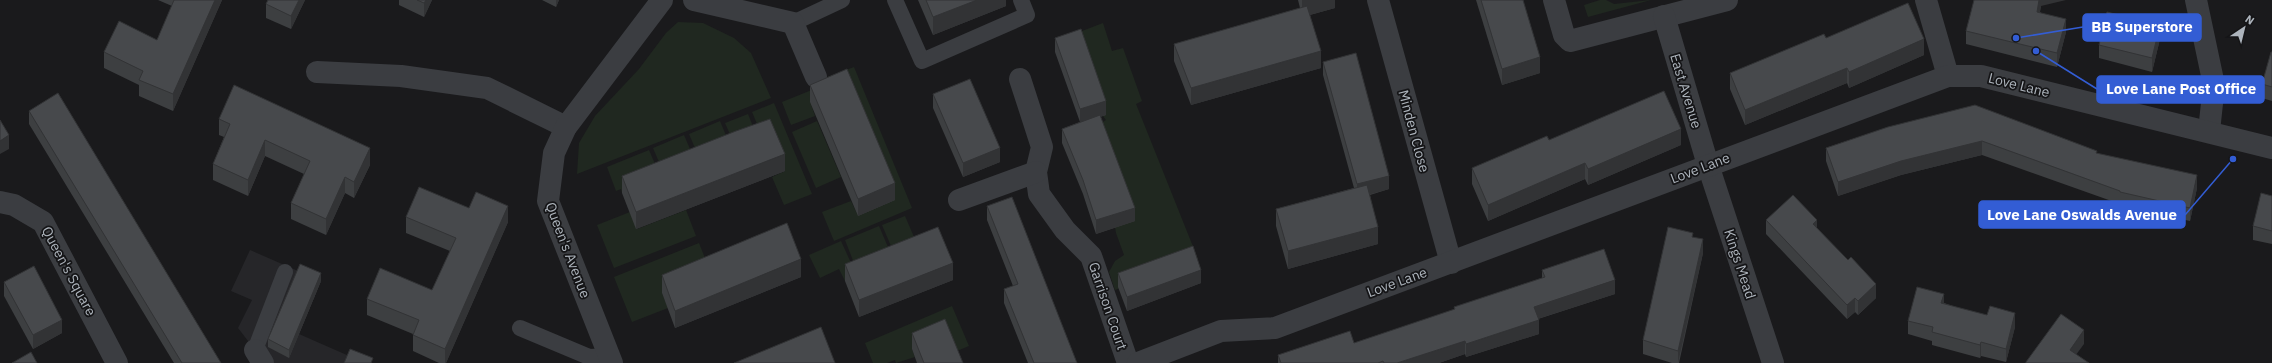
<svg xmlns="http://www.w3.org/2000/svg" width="2272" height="363" viewBox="0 0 2272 363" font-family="'IBM Plex Sans',sans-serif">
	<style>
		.built { fill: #262629 }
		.green { fill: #202820 }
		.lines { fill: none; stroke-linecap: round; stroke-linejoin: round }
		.service { stroke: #3b3d41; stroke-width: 16 }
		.minor { stroke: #3b3d41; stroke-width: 22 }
		.wall { fill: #3d3f41 }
		.shaded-wall { fill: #323335 }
		.building { fill: #47494c; stroke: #323335 }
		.labels { text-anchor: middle; stroke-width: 3.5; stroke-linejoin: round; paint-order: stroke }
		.street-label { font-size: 14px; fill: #adb4bc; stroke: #151517 }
		.leader { fill: none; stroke: #335dd4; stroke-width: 1.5 }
		.callout-dot { fill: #335dd4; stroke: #151517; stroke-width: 1.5 }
		.callout { fill: #335dd4; stroke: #335dd4; stroke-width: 1.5 }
		.callout-label { font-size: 15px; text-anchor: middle; font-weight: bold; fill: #fff }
	</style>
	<rect width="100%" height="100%" fill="#1a1a1c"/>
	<polygon class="built" points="250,250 321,281 299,334 365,363 265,363 238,328 252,300 231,291"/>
	<g class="green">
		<polygon points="1600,0 1606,0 1614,4 1651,0 1588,17 1584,5"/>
		<polygon points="678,22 703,23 734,38 751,53 771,98 577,174 579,143 595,116 639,69 666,33"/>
		<polygon points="1103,23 1112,51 1123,48 1142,101 1136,104 1198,259 1193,259 1115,290 1109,272 1115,261 1124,255 1116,233 1098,125 1106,120 1103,116 1077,33"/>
		<polygon points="854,67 912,208 834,241 822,212 851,201 858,216 810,102 815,116 791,125 782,102 829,83 827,77"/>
		<polygon points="774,103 812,194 784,205 772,177 785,171 763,138 752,112"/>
		<polygon points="748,114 758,139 736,148 725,123"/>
		<polygon points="720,121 732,150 695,148 689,134"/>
		<polygon points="817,121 841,177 816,188 792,132"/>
		<polygon points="684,135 696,163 665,176 653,148"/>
		<polygon points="649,150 661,178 622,193 621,189 616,191 607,167"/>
		<polygon points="686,210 696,236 614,268 597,225 630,212 637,229"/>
		<polygon points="905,216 920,251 897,260 882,225"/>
		<polygon points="879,226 894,261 854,263 845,240"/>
		<polygon points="841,241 857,276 845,281 839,269 820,278 809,255"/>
		<polygon points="699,243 711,273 662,293 668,308 632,322 614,277"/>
		<polygon points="952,306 969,346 952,353 912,349 915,357 896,363 895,360 887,363 873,363 865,343"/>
	</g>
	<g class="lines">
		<g class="service">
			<polyline points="895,0 922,61 1027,15 1021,0"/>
			<polyline points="793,23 842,0"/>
			<polyline points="520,328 589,357 609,356"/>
			<polyline points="255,350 285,272"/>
		</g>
		<g class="minor">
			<polyline points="694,0 793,23 816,77"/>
			<polyline points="1378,0 1451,263"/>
			<polyline points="1554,0 1564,35 1570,41 1727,0"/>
			<polyline points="1926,0 1948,76"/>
			<polyline points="2196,0 2214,85 2209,131"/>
			<polyline points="1664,16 1708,165 1773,363"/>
			<polyline points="317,72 401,76 487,88 566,127"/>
			<polyline points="1020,79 1042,147 1036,172 1039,194 1065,230 1091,256 1128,363"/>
			<polyline points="959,200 1036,172"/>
			<polyline points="0,202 14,205 43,222 117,363"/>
			<polyline points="255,350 263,363"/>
			<polyline points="612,363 548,201 554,153 566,127 662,0"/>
			<polyline points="1138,363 1221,331 1275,328 1948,76 1981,76 2272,148"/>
		</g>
	</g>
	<g class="wall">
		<polygon points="158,0 222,0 173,111 139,96 139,85 104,68 104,52 157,40 172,6"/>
		<polygon points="268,0 305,0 291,29 266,18 266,4"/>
		<polygon points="399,0 432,0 424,17 399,5"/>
		<polygon points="542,0 559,0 556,7"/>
		<polygon points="918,0 1006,0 1006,6 933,35"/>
		<polygon points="1298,0 1335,0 1335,8 1310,15 1321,68 1191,105 1174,61 1174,44 1300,8"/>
		<polygon points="1476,0 1523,0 1540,73 1502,85"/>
		<polygon points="2041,6 2040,12 2066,32 2057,67 1966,44 1966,31"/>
		<polygon points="1055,38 1106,115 1100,117 1135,221 1096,234 1083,194 1062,143 1062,129 1080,122 1055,52"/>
		<polygon points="1826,38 1924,55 1849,88 1847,83 1745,125 1730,89 1730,73"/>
		<polygon points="2160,39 2152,72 2099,58 2099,45"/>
		<polygon points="2272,52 2272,101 2262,98 2262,84"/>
		<polygon points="1323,62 1389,189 1370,195 1378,244 1288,269 1276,226 1276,209 1354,188 1323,75"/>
		<polygon points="810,85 895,200 858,216 810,102"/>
		<polygon points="933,94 1000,162 963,177 933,108"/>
		<polygon points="29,111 221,363 174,363 29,124"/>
		<polygon points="219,119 370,165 354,198 345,193 326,235 291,219 291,203 304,174 265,156 248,196 213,180 213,164 224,137 219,135"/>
		<polygon points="1888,127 2097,153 2197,188 2190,221 2120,206 2120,204 1982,155 1901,175 1838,196 1826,161 1826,148"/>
		<polygon points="1681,145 1588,185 1585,179 1488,221 1472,184 1472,168"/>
		<polygon points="785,171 636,229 622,193 622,176"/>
		<polygon points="2272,196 2272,244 2253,240 2253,226"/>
		<polygon points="987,206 1077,363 1028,363 1004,303 1004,289 1013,286 987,220"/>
		<polygon points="469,208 508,222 446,363 439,363 413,351 413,334 367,315 367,299 432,290 450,251 406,233 406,217"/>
		<polygon points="1766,220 1817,228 1876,298 1858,315 1855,312 1847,319 1766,234"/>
		<polygon points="1693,237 1703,253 1679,363 1672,363 1643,354 1643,340"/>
		<polygon points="845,264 953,280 859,317 845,281"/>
		<polygon points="1542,270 1615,294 1538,319 1539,334 1466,357 1465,354 1439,363 1278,363 1278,355 1354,343 1454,310 1454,307 1542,278"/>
		<polygon points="1118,273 1201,283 1127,311 1118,287"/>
		<polygon points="662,275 801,277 675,328 662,293"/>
		<polygon points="321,281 289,358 268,347 268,339"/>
		<polygon points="4,282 62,333 33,349 4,296"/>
		<polygon points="1944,303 2015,327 2006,362 1981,356 1980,358 1932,345 1932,341 1908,334 1908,321"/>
		<polygon points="912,333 963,363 917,363 912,349"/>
	</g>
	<g class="shaded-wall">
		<polygon points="215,0 222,0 173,111 173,94"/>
		<polygon points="299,0 305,0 291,29 291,16"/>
		<polygon points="426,0 432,0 424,17 424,3"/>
		<polygon points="556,0 559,0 556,7"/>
		<polygon points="977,0 1006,0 1006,6 933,35 933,17"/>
		<polygon points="1302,0 1335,0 1335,8 1302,17"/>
		<polygon points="2036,0 2066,0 2041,6 2037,25"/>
		<polygon points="2066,19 2066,32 2057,67 2057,53"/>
		<polygon points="2160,25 2160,39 2152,72 2152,58"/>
		<polygon points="1924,39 1924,55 1849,88 1849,72"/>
		<polygon points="1321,51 1321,68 1191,105 1191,88"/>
		<polygon points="1540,57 1540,73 1502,85 1502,69"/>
		<polygon points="1847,68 1847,83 1745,125 1745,110"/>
		<polygon points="1106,101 1106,115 1080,123 1080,109"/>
		<polygon points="1681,129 1681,145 1588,185 1588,169"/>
		<polygon points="9,135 9,149 0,154 0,141"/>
		<polygon points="265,140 265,156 248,196 248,180"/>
		<polygon points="1982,141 1982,155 1901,175 1838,196 1838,182 1901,161"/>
		<polygon points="370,148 370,165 354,198 354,182"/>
		<polygon points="1000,148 1000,162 963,177 963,163"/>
		<polygon points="785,154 785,171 636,229 636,212"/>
		<polygon points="1585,163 1585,179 1488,221 1488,205"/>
		<polygon points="2197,175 2197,188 2190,221 2190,208"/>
		<polygon points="1389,176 1389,189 1357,198 1357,184"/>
		<polygon points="345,177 345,193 326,235 326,219"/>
		<polygon points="895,183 895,200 858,216 858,199"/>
		<polygon points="508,206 508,222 446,363 445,363 445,349"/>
		<polygon points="1135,208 1135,221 1096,234 1096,220"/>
		<polygon points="1817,220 1817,234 1813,224"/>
		<polygon points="1378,227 1378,244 1288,269 1288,251"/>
		<polygon points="1703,239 1703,253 1678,363 1678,351"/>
		<polygon points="801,259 801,277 675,328 675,311"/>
		<polygon points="953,263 953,280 859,317 859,300"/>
		<polygon points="1201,270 1201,283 1127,311 1127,297"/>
		<polygon points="321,273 321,281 289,358 289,350"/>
		<polygon points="1615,280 1615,294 1534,320 1534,307"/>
		<polygon points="1876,284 1876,298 1858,315 1858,301"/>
		<polygon points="1944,294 1944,308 1941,303"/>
		<polygon points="1855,298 1855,312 1847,319 1847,305"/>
		<polygon points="2015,313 2015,327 2006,362 2006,349"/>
		<polygon points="62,320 62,333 33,349 33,335"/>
		<polygon points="1539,320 1539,334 1466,357 1466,344"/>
		<polygon points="2084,330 2084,344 2070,363 2070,350"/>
		<polygon points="1465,341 1465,354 1439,363 1397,363"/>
		<polygon points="1981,342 1981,356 1980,358 1980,345"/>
	</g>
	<g class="building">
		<polygon points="174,0 215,0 173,94 139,80 143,71 104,52 119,21 157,40"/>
		<polygon points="268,0 299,0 291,16 266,4"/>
		<polygon points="417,0 426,0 424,3"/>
		<polygon points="926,0 977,0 933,17"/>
		<polygon points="1481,0 1523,0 1540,57 1502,69"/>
		<polygon points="1974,0 2039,0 2037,12 2066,19 2057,53 1966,31"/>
		<polygon points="1908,3 1924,39 1849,72 1847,68 1745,110 1730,73 1824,34 1826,38"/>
		<polygon points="1307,6 1321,51 1191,88 1174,44"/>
		<polygon points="2107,12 2160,25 2152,58 2099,45"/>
		<polygon points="1081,29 1106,101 1080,109 1055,38"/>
		<polygon points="2271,52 2272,52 2272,87 2262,84"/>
		<polygon points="1356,53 1389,176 1357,184 1323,62"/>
		<polygon points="847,69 895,183 858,199 810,85"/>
		<polygon points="970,79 1000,148 963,163 933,94"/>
		<polygon points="234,85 370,148 354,182 345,177 326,219 291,203 310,161 265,140 248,180 213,164 230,124 219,119"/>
		<polygon points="1664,91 1681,129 1588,169 1585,163 1488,205 1472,168 1547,136 1549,140"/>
		<polygon points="58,93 221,363 182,363 29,111"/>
		<polygon points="1975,105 2097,151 2096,153 2197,175 2190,208 2120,192 2120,191 1982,141 1901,161 1838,182 1826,148 1888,127"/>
		<polygon points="1100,115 1135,208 1096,220 1083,180 1062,129"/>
		<polygon points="770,119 785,154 636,212 622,176 736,131"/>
		<polygon points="0,120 9,135 0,141"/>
		<polygon points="1367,185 1378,227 1288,251 1276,209"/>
		<polygon points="419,187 469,208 476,192 508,206 445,349 413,335 419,320 367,299 380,268 432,290 456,238 406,217"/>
		<polygon points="2261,193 2272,196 2272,231 2253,226"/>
		<polygon points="1793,195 1817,220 1813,224 1848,260 1851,257 1876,284 1858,301 1855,298 1847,305 1766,220"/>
		<polygon points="1012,197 1077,363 1034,363 1004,289 1018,284 987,206"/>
		<polygon points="787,223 801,259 675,311 662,275"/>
		<polygon points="938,227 953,263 859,300 845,264"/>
		<polygon points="1668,227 1693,233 1692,237 1703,239 1678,351 1643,340"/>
		<polygon points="1193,246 1201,270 1127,297 1118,273"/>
		<polygon points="1604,249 1615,280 1534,307 1539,320 1466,344 1465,341 1397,363 1384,363 1383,361 1378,363 1281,363 1278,355 1350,331 1354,343 1455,309 1454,307 1545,277 1542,270"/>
		<polygon points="300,264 321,273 289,350 268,339"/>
		<polygon points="34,266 62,320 33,335 4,282"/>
		<polygon points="1917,287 1944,294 1941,303 1987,315 1990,306 2015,313 2006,349 1981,342 1980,345 1932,332 1933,327 1908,321"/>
		<polygon points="2061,314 2084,330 2070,350 2089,363 2026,363 2026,362"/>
		<polygon points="945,319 963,363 924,363 912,333"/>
		<polygon points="821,327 835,363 734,363"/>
		<polygon points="350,349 373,358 371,363 344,363"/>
		<polygon points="31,352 37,363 12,363"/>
	</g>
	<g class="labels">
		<g class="street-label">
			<text transform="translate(2019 85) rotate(14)" y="5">Love Lane</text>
			<text transform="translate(1686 91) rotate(73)" y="5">East Avenue</text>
			<text transform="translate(1414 131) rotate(75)" y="5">Minden Close</text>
			<text transform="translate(1700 168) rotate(-21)" y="5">Love Lane</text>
			<text transform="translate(568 250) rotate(69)" y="5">Queen's Avenue</text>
			<text transform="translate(1740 264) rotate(72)" y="5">Kings Mead</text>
			<text transform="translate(69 271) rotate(62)" y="5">Queen's Square</text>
			<text transform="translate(1397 282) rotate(-20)" y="5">Love Lane</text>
			<text transform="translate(1108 306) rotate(71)" y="5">Garrison Court</text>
		</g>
	</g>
	<path class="leader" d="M2016 38L2083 27M2036 51L2097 89M2233 159L2185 215"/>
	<g class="callout-dot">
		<circle cx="2016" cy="38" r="4"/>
		<circle cx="2036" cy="51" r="4"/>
		<circle cx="2233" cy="159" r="4"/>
	</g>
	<g class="callout">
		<rect x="2083" y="14" width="118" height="27" rx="4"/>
		<rect x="2097" y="76" width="167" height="27" rx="4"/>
		<rect x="1979" y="201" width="206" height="27" rx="4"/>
	</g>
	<g class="callout-label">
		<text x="2142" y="32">BB Superstore</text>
		<text x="2181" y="94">Love Lane Post Office</text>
		<text x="2082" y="220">Love Lane Oswalds Avenue</text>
	</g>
	<g transform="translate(2244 28) rotate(35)" stroke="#151517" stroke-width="3" paint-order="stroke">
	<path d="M0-3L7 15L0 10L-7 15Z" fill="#adb4bc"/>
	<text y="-6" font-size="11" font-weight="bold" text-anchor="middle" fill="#adb4bc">N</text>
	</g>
</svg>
